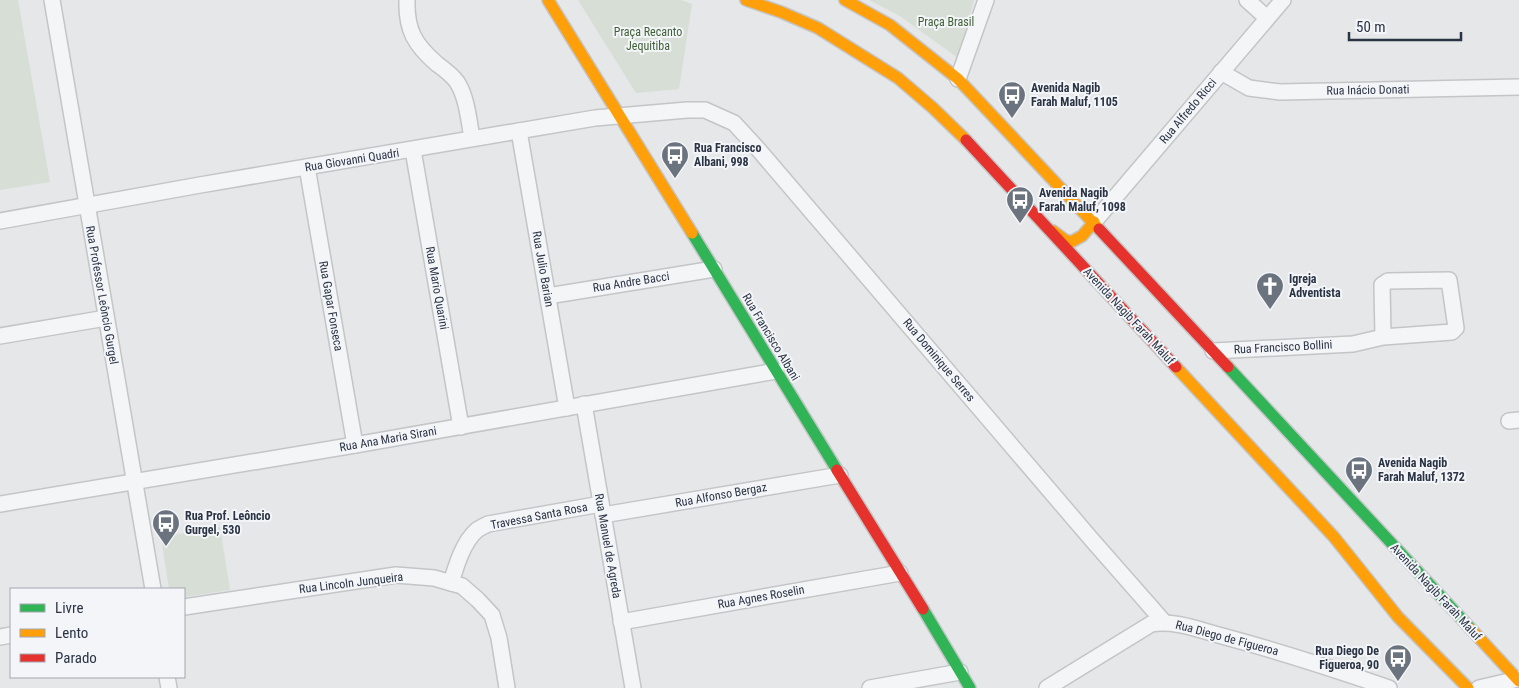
<svg xmlns="http://www.w3.org/2000/svg" width="1519" height="688" viewBox="0 0 1519 688" font-family="'Roboto Condensed',sans-serif">
	<style>
		.green { fill: #d6ded5 }
		.lines { fill: none; stroke-linecap: round; stroke-linejoin: round }
		.street-casing { stroke: #c3c5c7; stroke-width: 18 }
		.fast-casing { stroke: #c3c5c7; stroke-width: 14 }
		.slow-casing { stroke: #c3c5c7; stroke-width: 14 }
		.jam-casing { stroke: #c3c5c7; stroke-width: 14 }
		.street { stroke: #f4f5f6; stroke-width: 15 }
		.fast { stroke: #30b455; stroke-width: 11 }
		.slow { stroke: #ff9f0a; stroke-width: 11 }
		.jam { stroke: #e5322d; stroke-width: 11 }
		.labels { text-anchor: middle; stroke-width: 4; stroke-linejoin: round; paint-order: stroke }
		.park-label { font-size: 12px; fill: #406137; stroke: #f3f5f8 }
		.poi-label { font-size: 12px; font-weight: bold; fill: #2a3444; stroke: #f3f5f8; text-anchor: start }
		.street-label { font-size: 12px; fill: #2a3444; stroke: #f3f5f8 }
	</style>
	<rect width="100%" height="100%" fill="#e5e7e9"/>
	<g class="green">
		<polygon points="0,0 18,0 50,182 0,190"/>
		<polygon points="578,0 681,0 692,4 679,89 636,93"/>
		<polygon points="869,0 974,0 958,58 900,16"/>
		<polygon points="220,527 230,590 184,597 184,589 169,589 161,537"/>
	</g>
	<g class="lines">
		<g class="street-casing">
			<g id="street">
				<polyline points="52,0 153,589"/>
				<path d="M407,0C406,30 415,45 437,64C444,69 452,75 457,82C467,97 469,122 472,138"/>
				<polyline points="1247,0 1267,18"/>
				<polyline points="1221,72 1249,88 1280,92 1519,87"/>
				<polyline points="958,79 986,0"/>
				<polyline points="519,131 567,408"/>
				<polyline points="413,150 461,427"/>
				<polyline points="307,167 355,445"/>
				<polyline points="0,221 200,185 595,118 687,110 705,110 734,123 758,149 1092,540 1164,622"/>
				<polyline points="1094,222 1283,0"/>
				<polyline points="548,296 714,269"/>
				<polyline points="0,336 106,318"/>
				<polyline points="1213,351 1353,344 1383,337 1452,332 1456,328 1449,280 1388,281 1382,285 1383,337"/>
				<polyline points="584,404 633,688"/>
				<polyline points="1509,421 1519,420"/>
				<polyline points="0,504 355,445 776,371"/>
				<polyline points="603,515 840,475"/>
				<path d="M451,583C456,566 463,542 477,530C480,528 484,526 488,524L601,504"/>
				<polyline points="184,607 396,575 434,578 462,586 478,600 492,615 499,638 507,688"/>
				<polyline points="621,622 900,573"/>
				<polyline points="0,637 11,635"/>
				<polyline points="167,677 169,688"/>
				<polyline points="870,688 960,672"/>
				<path d="M1047,688L1151,624C1175,620 1199,630 1222,636C1278,651 1334,669 1389,688"/>
				<polyline points="1479,688 1518,679"/>
			</g>
		</g>
		<g class="fast-casing">
			<g id="fast">
				<polyline points="692,233 837,470"/>
				<polyline points="1228,367 1471,629"/>
				<polyline points="923,609 970,688"/>
			</g>
		</g>
		<g class="slow-casing">
			<g id="slow">
				<polyline points="548,0 692,233"/>
				<polyline points="746,0 781,12 818,28 898,78 933,108 966,140"/>
				<polyline points="845,0 890,25 958,79 1099,229"/>
				<polyline points="1053,231 1065,240 1071,242 1082,236 1094,222"/>
				<polyline points="1176,367 1334,537 1398,617 1468,688"/>
				<polyline points="1471,629 1519,681"/>
			</g>
		</g>
		<g class="jam-casing">
			<g id="jam">
				<polyline points="966,140 1176,367"/>
				<polyline points="1099,229 1228,367"/>
				<polyline points="837,470 923,609"/>
			</g>
		</g>
		<use href="#street" class="street"/>
		<use href="#fast" class="fast"/>
		<use href="#slow" class="slow"/>
		<use href="#jam" class="jam"/>
	</g>
	<defs>
		<g id="bus-pin" transform="scale(1.4375)"><path d="M0 17L-7.5 6A9.5 9.5 0 1 1 7.5 6Z" fill="#6b737e" stroke="#f3f5f8"/><path d="M-5-6H5V4H4V6H2V4H-2V6H-4V4H-5ZM-3.5-4V0h7V-4ZM-3.5 1.2v1.5H-2V1.2ZM2 1.2v1.5H3.5V1.2Z" fill="#fff"/></g>
		<g id="church-pin" transform="scale(1.4375)"><path d="M0 17L-7.5 6A9.5 9.5 0 1 1 7.5 6Z" fill="#6b737e" stroke="#f3f5f8"/><path d="M-1.2-6h2.4v3.5h3.3v2.4h-3.3V6h-2.4V-.1h-3.3v-2.4h3.3Z" fill="#fff"/></g>
	</defs>
	<g fill-rule="evenodd">
		<use href="#bus-pin" x="1012" y="95"/>
		<use href="#bus-pin" x="675" y="155"/>
		<use href="#bus-pin" x="1020" y="200"/>
		<use href="#church-pin" x="1270" y="286"/>
		<use href="#bus-pin" x="1359" y="470"/>
		<use href="#bus-pin" x="166" y="523"/>
		<use href="#bus-pin" x="1398" y="658"/>
	</g>
	<g class="labels">
		<g class="park-label">
			<text x="946" y="26">Praça Brasil</text>
			<text x="648" y="36">Praça Recanto<tspan x="648" dy="14">Jequitiba</tspan></text>
		</g>
		<g class="poi-label">
			<text x="1031" y="92">Avenida Nagib<tspan x="1031" dy="14">Farah Maluf, 1105</tspan></text>
			<text x="694" y="152">Rua Francisco<tspan x="694" dy="14">Albani, 998</tspan></text>
			<text x="1039" y="197">Avenida Nagib<tspan x="1039" dy="14">Farah Maluf, 1098</tspan></text>
			<text x="1289" y="283">Igreja<tspan x="1289" dy="14">Adventista</tspan></text>
			<text x="1378" y="467">Avenida Nagib<tspan x="1378" dy="14">Farah Maluf, 1372</tspan></text>
			<text x="185" y="520">Rua Prof. Leôncio<tspan x="185" dy="14">Gurgel, 530</tspan></text>
			<text x="1379" y="655" text-anchor="end">Rua Diego De<tspan x="1379" dy="14">Figueroa, 90</tspan></text>
		</g>
		<g class="street-label">
			<text transform="translate(1368 90) rotate(-1)" y="4">Rua Inácio Donati</text>
			<text transform="translate(1188 111) rotate(-50)" y="4">Rua Alfredo Ricci</text>
			<text transform="translate(352 160) rotate(-9)" y="4">Rua Giovanni Quadri</text>
			<text transform="translate(543 269) rotate(80)" y="4">Rua Julio Barian</text>
			<text transform="translate(631 282) rotate(-9)" y="4">Rua Andre Bacci</text>
			<text transform="translate(437 288) rotate(80)" y="4">Rua Mario Quarini</text>
			<text transform="translate(102 295) rotate(80)" y="4">Rua Professor Leôncio Gurgel</text>
			<text transform="translate(331 306) rotate(80)" y="4">Rua Gapar Fonseca</text>
			<text transform="translate(1129 316) rotate(47)" y="4">Avenida Nagib Farah Maluf</text>
			<text transform="translate(771 337) rotate(59)" y="4">Rua Francisco Albani</text>
			<text transform="translate(1283 347) rotate(-3)" y="4">Rua Francisco Bollini</text>
			<text transform="translate(939 360) rotate(50)" y="4">Rua Dominique Serres</text>
			<text transform="translate(388 439) rotate(-10)" y="4">Rua Ana Maria Sirani</text>
			<text transform="translate(721 495) rotate(-10)" y="4">Rua Alfonso Bergaz</text>
			<text transform="translate(539 516) rotate(-11)" y="4">Travessa Santa Rosa</text>
			<text transform="translate(608 546) rotate(80)" y="4">Rua Manuel de Agreda</text>
			<text transform="translate(351 583) rotate(-7)" y="4">Rua Lincoln Junqueira</text>
			<text transform="translate(1436 592) rotate(47)" y="4">Avenida Nagib Farah Maluf</text>
			<text transform="translate(761 597) rotate(-10)" y="4">Rua Agnes Roselin</text>
			<text transform="translate(1227 638) rotate(15)" y="4">Rua Diego de Figueroa</text>
		</g>
	</g>
	<rect x="10" y="588" width="175" height="90" fill="#f3f5f8" stroke="#a3a8b0"/>
	<rect x="20" y="604" width="25" height="8" fill="#30b455" stroke="#a3a8b0"/>
	<text x="55" y="613" font-size="15" fill="#2a3444">Livre</text>
	<rect x="20" y="629" width="25" height="8" fill="#ff9f0a" stroke="#a3a8b0"/>
	<text x="55" y="638" font-size="15" fill="#2a3444">Lento</text>
	<rect x="20" y="654" width="25" height="8" fill="#e5322d" stroke="#a3a8b0"/>
	<text x="55" y="663" font-size="15" fill="#2a3444">Parado</text>
	<path d="M1349 32v8h112v-8" fill="none" stroke="#2a3444" stroke-width="2.5"/>
	<text x="1356" y="32" font-size="15" fill="#2a3444" stroke="#f3f5f8" stroke-width="4" paint-order="stroke">50 m</text>
</svg>
